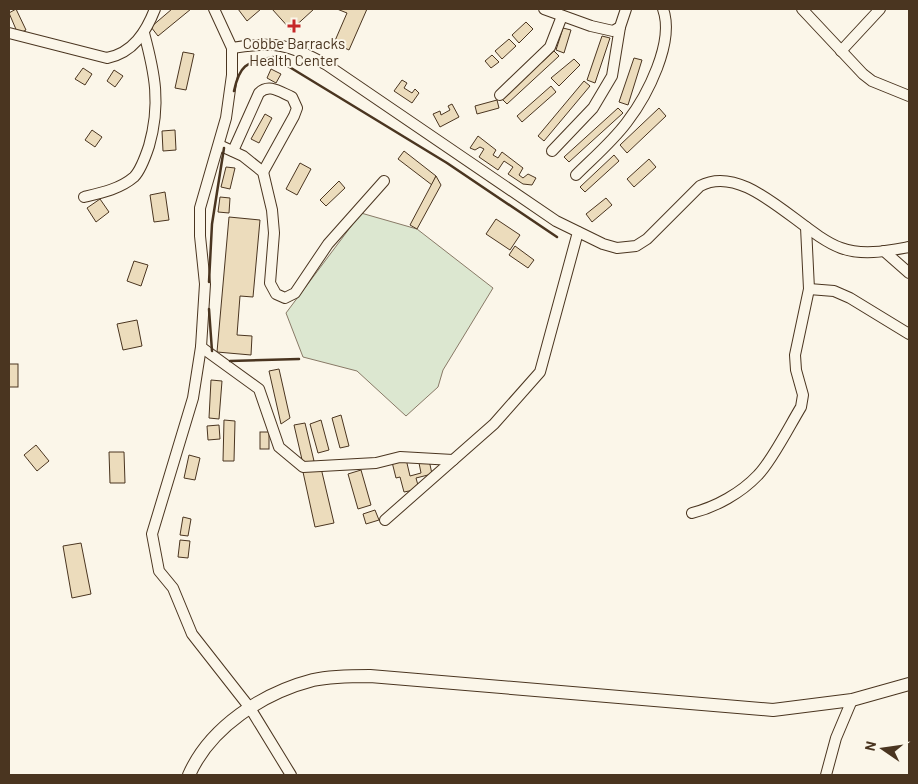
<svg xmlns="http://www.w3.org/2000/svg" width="918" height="784" viewBox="0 0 918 784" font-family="Barlow,sans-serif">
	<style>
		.green { fill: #dce7d0; stroke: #887966 }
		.building { fill: #ecdcbc; stroke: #4a3520 }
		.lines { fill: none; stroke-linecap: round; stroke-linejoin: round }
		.minor-casing { stroke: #4a3520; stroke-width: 12 }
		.major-casing { stroke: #4a3520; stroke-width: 14 }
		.minor { stroke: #fbf6e9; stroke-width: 10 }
		.major { stroke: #fbf6e9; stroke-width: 12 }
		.wall { stroke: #4a3520; stroke-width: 2.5 }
		.poi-dot { fill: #c62828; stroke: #fbf6e9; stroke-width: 2 }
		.labels { text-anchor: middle; stroke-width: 4; stroke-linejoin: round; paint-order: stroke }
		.poi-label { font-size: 15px; fill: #4a3520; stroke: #fbf6e9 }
	</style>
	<rect width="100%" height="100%" fill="#fbf6e9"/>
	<polygon class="green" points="361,213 417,229 493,288 443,370 438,387 406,416 357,371 303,357 286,313"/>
	<g class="building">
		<polygon points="16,9 26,30 18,34 9,13"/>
		<polygon points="172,9 191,9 158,36 151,27"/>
		<polygon points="238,9 261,9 247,21"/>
		<polygon points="272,9 314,9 291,30"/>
		<polygon points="337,9 367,9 349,50 334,43 347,13"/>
		<polygon points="526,22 533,29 519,43 512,35"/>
		<polygon points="563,28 571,30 564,53 556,50"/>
		<polygon points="602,36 610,38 595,83 587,80"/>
		<polygon points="509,39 516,46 502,59 495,51"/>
		<polygon points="554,51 559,56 507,104 502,99"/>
		<polygon points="183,52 194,54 186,90 175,88"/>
		<polygon points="492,55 499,62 491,68 485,61"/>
		<polygon points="634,58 642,60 628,105 619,102"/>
		<polygon points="574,59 580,65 559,86 551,78"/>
		<polygon points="83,68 92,74 85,85 75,79"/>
		<polygon points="271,69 281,74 276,83 267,78"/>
		<polygon points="114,70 123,76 115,87 107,81"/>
		<polygon points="402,80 407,83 404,88 412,93 415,89 419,93 412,103 394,91"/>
		<polygon points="584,81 590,86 544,141 538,136"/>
		<polygon points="551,86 556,92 522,122 517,116"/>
		<polygon points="497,100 499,108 477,114 475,106"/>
		<polygon points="452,104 459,117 440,127 433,114 440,111 441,115 450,110 448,106"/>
		<polygon points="618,108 623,113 569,162 564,157"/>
		<polygon points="659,108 666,116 627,153 620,145"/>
		<polygon points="265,114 272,118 259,143 251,139"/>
		<polygon points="92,130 102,137 95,147 85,140"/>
		<polygon points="175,130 176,150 163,151 162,131"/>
		<polygon points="478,136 496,150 493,155 498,158 502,152 523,168 519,175 523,178 528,174 536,178 532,185 523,184 508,174 513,167 504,161 498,170 479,157 484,149 480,147 475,150 470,148"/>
		<polygon points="404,151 436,176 432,185 398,159"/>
		<polygon points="614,155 619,161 585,192 580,187"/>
		<polygon points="649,159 656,167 634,187 627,179"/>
		<polygon points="300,163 311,169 297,195 286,189"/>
		<polygon points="226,167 235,168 230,189 221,187"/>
		<polygon points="436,176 441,185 417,229 410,225"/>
		<polygon points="339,181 345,188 326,206 320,200"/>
		<polygon points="165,192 169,220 154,222 150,195"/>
		<polygon points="220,197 230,198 229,213 218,212"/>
		<polygon points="606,198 612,205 592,222 586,214"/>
		<polygon points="100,199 109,212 96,222 87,208"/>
		<polygon points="229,217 260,220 253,297 240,296 237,335 252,336 251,355 217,352"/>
		<polygon points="496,219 520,235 510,250 486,234"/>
		<polygon points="515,246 534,260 528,268 509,255"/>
		<polygon points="134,261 148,265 141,286 127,281"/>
		<polygon points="137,320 142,346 123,350 117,324"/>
		<rect x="9" y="364" width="9" height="23"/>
		<polygon points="279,369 290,418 281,424 269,371"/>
		<polygon points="211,380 222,381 219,419 209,418"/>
		<polygon points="341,415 349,446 340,448 332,418"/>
		<polygon points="224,420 235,421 234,461 223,461"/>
		<polygon points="321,420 329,450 318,453 310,424"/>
		<polygon points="305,423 314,461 303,464 294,425"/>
		<polygon points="219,425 220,439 208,440 207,426"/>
		<rect x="260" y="432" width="9" height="17"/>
		<polygon points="36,445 49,461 37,471 24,455"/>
		<polygon points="109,452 124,452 125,483 110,483"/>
		<polygon points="189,455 200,458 195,480 184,478"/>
		<polygon points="406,459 410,476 421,473 419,463 429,460 432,474 416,478 419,489 404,492 400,477 396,478 392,462"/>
		<polygon points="321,468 334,523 315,527 303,472"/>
		<polygon points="361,470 371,505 358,509 348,474"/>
		<polygon points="375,510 379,520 366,524 363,514"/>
		<polygon points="183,517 191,519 188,536 180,535"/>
		<polygon points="180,540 190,541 188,558 178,557"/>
		<polygon points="81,543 91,594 72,598 63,546"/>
	</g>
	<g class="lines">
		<g class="minor-casing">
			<g id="minor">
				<polyline points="214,9 232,48 232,75 226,118 200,208 200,236 205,284 201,347 193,398 152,534 159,571 173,588 192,634 250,708 291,775"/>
				<polyline points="544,9 591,26 613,31 620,27 626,9"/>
				<polyline points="802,9 863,74 872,81 909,96"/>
				<path d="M9,33L107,58C133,53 146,32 155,9"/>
				<path d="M232,48C275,41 289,44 327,65L556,221L603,244L617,248L636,246L647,239L700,186C746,161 801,234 841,248C863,256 887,251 909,247"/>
				<polyline points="841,51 880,9"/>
				<polyline points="500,95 550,47 562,16"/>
				<polyline points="219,145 243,156 263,172 272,210 274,233 270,283 276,294 285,298 295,293 328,244 384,181"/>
				<path d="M233,151L259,93C269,83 280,92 292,97L297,108L294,116L263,172"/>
				<polyline points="552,151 593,108 612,76 620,27"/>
				<path d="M576,175C593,158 613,141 627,122C647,96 675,42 663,9"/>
				<path d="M84,197C101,193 120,189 134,177C141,170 146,155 149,146C161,104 155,74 144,33"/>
				<polyline points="884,251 909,273"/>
				<polyline points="809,289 834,291 850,298 909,334"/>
				<polyline points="201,347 259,389 279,447 303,467 376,463 400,457 453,460"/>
				<path d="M692,513C716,507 741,493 758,475C772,461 790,425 801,407L803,395L796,370L795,355L809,289L806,227"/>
				<polyline points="385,520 494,424 540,372 578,232"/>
				<polyline points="826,775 836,738 852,700"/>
			</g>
		</g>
		<g class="major-casing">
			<path id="major" d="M189,775C210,727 263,693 313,680C332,676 351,676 370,676L773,710L852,700L909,684"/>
		</g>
		<use href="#minor" class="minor"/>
		<use href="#major" class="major"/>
		<g class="wall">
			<path d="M234,91C240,63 247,63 273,57L447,163L557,237"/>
			<polyline points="209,282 212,224 224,148"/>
			<polyline points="209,309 212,351"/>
			<polyline points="230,361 299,359"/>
		</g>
	</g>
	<path class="poi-dot" d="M291.5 18.5h5v5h5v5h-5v5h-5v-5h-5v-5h5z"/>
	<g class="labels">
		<g class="poi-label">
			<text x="294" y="49">Cobbe Barracks<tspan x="294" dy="17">Health Center</tspan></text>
		</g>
	</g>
	<rect width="918" height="784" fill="none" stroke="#4a3520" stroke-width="20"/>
	<g transform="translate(883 749) rotate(283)" stroke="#fbf6e9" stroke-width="4" paint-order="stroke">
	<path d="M0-4L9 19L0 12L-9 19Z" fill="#4a3520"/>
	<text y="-8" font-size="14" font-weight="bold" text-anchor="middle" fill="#4a3520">N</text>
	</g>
</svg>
